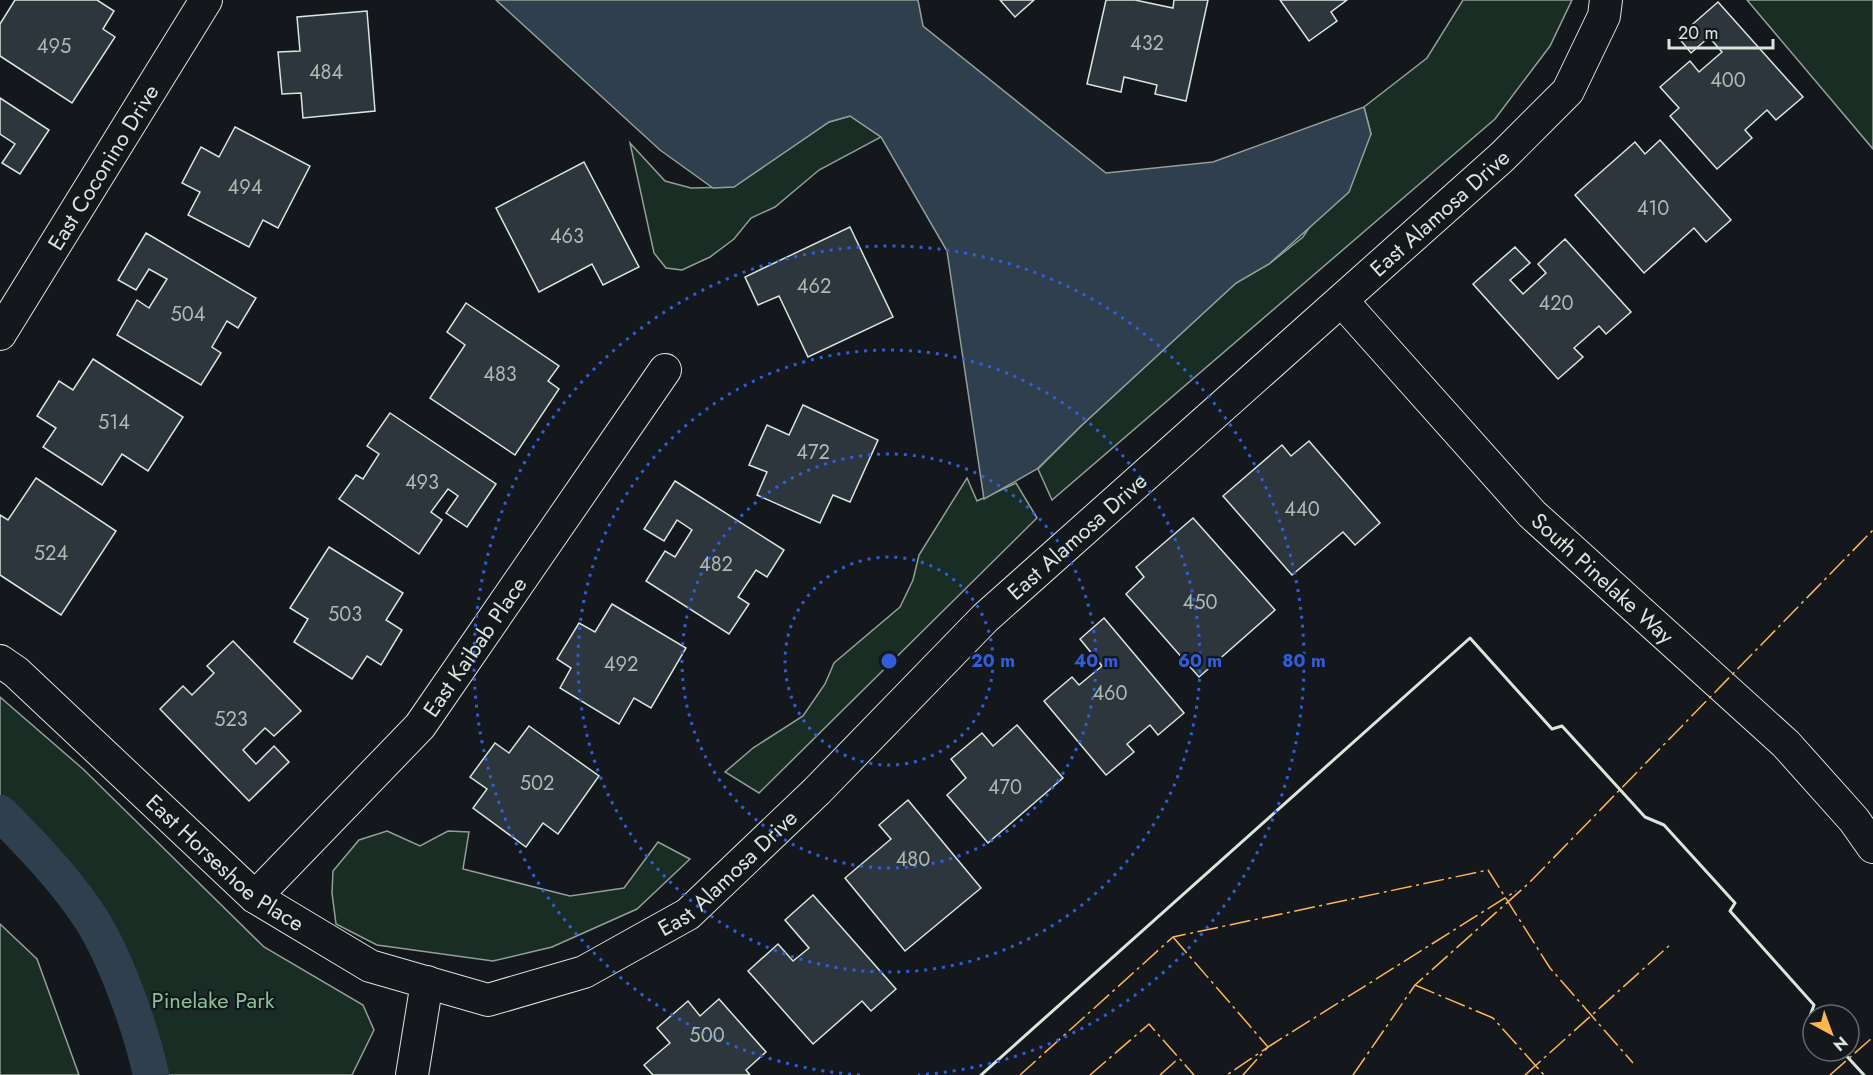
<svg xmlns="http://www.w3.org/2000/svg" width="1873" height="1075" viewBox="0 0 1873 1075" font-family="Jost,sans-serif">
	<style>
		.green { fill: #1a2d24; stroke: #939e99; stroke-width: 1.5 }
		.water { fill: #2f3f4d; stroke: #939e99; stroke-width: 1.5 }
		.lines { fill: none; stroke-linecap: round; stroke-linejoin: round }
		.canal { stroke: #2f3f4d; stroke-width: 36 }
		.building { fill: #2c363c; stroke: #d8e6dc; stroke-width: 1.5 }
		.street-casing { stroke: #d8e6dc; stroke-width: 34 }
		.street { stroke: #14181c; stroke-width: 32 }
		.wall { stroke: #d8e6dc; stroke-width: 3 }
		.power { stroke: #ffb74d; stroke-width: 1.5; stroke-dasharray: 21 4.5 3 4.5; stroke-linecap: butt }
		.ring { fill: none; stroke: #305dd8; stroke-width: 3; stroke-dasharray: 3 6 }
		.labels { text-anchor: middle; stroke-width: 4.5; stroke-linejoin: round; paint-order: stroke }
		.number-label { font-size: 20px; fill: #adbab4 }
		.street-label { font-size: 22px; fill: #d8e6dc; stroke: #14181c }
		.park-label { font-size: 22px; fill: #8ac095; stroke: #14181c }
		.centre { fill: #305dd8; stroke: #14181c; stroke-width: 3 }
		.ring-label { font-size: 18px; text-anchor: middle; font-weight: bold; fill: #305dd8; stroke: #14181c; stroke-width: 4.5; stroke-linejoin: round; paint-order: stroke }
	</style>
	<rect width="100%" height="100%" fill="#14181c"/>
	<g class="green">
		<polygon points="1463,0 1572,0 1550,46 1495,119 1052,500 1038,469 1082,425 1236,283 1269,264 1303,237 1371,134 1364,107 1427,58"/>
		<polygon points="1747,0 1873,0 1873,149"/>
		<polygon points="850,116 881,137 819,170 775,207 751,218 734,239 710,257 682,270 666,268 654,253 630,143 665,181 691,188 733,187 829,122"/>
		<polygon points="967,478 977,501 1016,483 1037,518 759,793 725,772 753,748 803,716 825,684 834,663 900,607 913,580 919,555"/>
		<path d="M0,697L83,769L264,947L363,1005L374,1030L352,1075H157C131,965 81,879 0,800Z"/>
		<polygon points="387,831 420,846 448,831 469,832 463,869 570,896 624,888 658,842 690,859 637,909 552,947 493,961 377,945 336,924 332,893 333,871 359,840"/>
		<polygon points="0,924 37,959 79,1075 0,1075"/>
	</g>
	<polygon class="water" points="496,0 918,0 923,26 1106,173 1213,162 1364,107 1371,134 1349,192 1269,264 1236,283 1082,425 1037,469 984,499 947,251 881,137 850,116 829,122 734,187 713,188 660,150"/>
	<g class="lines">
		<path class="canal" d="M0,813C31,844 62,876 87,913C114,952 141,1028 151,1075"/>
	</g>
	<g class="building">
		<polygon points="15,0 97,0 114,11 103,29 115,37 72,103 0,56 0,24"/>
		<polygon points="1000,0 1034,0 1015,17"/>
		<polygon points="1106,0 1135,0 1173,8 1174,0 1208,0 1186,101 1155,94 1157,85 1124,77 1121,92 1087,84"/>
		<polygon points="1280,0 1347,0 1331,12 1337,21 1309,41"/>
		<polygon points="1718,2 1803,97 1776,120 1767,110 1745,130 1752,138 1717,169 1670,116 1679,108 1660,87 1690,61 1699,72 1722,52 1709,37 1691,53 1678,37"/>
		<polygon points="367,11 375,111 303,118 301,93 282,94 278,52 300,51 297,17"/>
		<polygon points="0,98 49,130 20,174 2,163 15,144 0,134"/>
		<polygon points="235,127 310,166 278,228 263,220 249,247 188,215 200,192 182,183 201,147 219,157"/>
		<polygon points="1660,140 1731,220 1706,242 1694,228 1644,273 1575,195 1635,142 1645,154"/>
		<polygon points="584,162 639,267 603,285 592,264 539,292 496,208"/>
		<polygon points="850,227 893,317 808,357 779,296 758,305 745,277"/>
		<polygon points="146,233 256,298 238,328 227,321 212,347 221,353 201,385 117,335 137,300 149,308 167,279 149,269 136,290 118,280"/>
		<polygon points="1565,239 1631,312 1606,334 1599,326 1574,348 1583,357 1558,379 1473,284 1515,247 1530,263 1510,280 1523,294 1546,273 1538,264"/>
		<polygon points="466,303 559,366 548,381 559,389 515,455 430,398 465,345 447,332"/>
		<polygon points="93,359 183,417 148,471 122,454 102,485 43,447 56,428 37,416 59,381 73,390"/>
		<polygon points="803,405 878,440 850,502 833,495 820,523 757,495 767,472 749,465 767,425 789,435"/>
		<polygon points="390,413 496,484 467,527 446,513 458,496 448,489 431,512 442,520 419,554 339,499 356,475 363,479 379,454 367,446"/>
		<polygon points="1309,441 1380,523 1355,545 1343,532 1292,575 1223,496 1282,445 1291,456"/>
		<polygon points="36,478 116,531 61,615 0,575 0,515 8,520"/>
		<polygon points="675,481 784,550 767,577 756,570 738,597 749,604 729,634 646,581 665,551 675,557 692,530 677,520 664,541 644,529"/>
		<polygon points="1193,518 1275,610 1199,677 1126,594 1144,577 1136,567"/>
		<polygon points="329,547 403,593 386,620 402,630 381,665 367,656 352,679 294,642 308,619 290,608"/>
		<polygon points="612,604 686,648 651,708 634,698 619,724 560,688 571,668 557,659 579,623 595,632"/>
		<polygon points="1104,618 1184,713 1158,735 1150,725 1127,744 1134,752 1106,775 1044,701 1072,677 1079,685 1102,666 1080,639"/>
		<polygon points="233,641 301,711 274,736 265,728 243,750 256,764 274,746 289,762 249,801 160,709 183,686 192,695 214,673 207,666"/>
		<polygon points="1017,725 1063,778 988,843 947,795 966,778 951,759 982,733 993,746"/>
		<polygon points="529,726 599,776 558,834 543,823 526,847 473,808 487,789 470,777 495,743 509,753"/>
		<polygon points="908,800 981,888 905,951 845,878 891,839 879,825"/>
		<polygon points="813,895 896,989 871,1011 862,1001 813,1044 748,971 778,944 793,961 809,948 785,920"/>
		<polygon points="719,999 766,1052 746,1070 750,1075 653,1075 644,1065 670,1043 657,1028 688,1001 700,1016"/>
	</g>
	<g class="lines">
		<g class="street-casing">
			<g id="street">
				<path id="s1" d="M1342,301L1532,514L1786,744L1854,820L1873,847"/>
				<path id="s2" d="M0,334L206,0"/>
				<path id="s3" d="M0,661L16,672L255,897L370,966L488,1000L584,972L688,914L817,791L985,618L1502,157L1568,91L1604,16L1606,0"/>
				<path id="s4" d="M255,897L420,726L665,370"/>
				<polyline points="412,1075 427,982"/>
			</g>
		</g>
		<use href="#street" class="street"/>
		<g class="wall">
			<polyline points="1842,1051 1864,1075"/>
			<polyline points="981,1075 1470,638 1552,729 1562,726 1645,817 1664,825 1735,903 1730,911 1814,1005 1810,1016 1813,1019"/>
		</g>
		<g class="power">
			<polyline points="1173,937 1268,1047 1227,1075"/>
			<polyline points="1415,985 1493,1018 1544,1075"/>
			<polyline points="1020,1075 1173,937 1488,870 1550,968 1633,1063"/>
			<polyline points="1090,1075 1149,1024 1194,1075"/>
			<polyline points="1160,1075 1179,1058"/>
			<polyline points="1243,1075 1268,1047 1516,891"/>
			<polyline points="1353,1075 1415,985 1529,883 1873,530"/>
			<polyline points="1525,1075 1671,944"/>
			<polyline points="1830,1075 1873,1037"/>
		</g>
	</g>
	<g class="ring">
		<circle cx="889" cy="661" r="104"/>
		<circle cx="889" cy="661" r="207"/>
		<circle cx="889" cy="661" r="311"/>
		<path d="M860 1075A415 415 0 1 1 918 1075"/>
	</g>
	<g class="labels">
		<g class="number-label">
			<text x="1147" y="50">432</text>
			<text x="54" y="53">495</text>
			<text x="326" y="79">484</text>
			<text x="1728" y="87">400</text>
			<text x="245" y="194">494</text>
			<text x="1653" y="215">410</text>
			<text x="567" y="243">463</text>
			<text x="814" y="293">462</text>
			<text x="1556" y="310">420</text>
			<text x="188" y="321">504</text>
			<text x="500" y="381">483</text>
			<text x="114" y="429">514</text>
			<text x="813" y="459">472</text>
			<text x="422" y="489">493</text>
			<text x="1302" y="516">440</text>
			<text x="51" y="560">524</text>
			<text x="716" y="571">482</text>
			<text x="1200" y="609">450</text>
			<text x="345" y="621">503</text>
			<text x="621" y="671">492</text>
			<text x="1110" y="700">460</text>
			<text x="231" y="726">523</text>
			<text x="537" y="790">502</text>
			<text x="1005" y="794">470</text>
			<text x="913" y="866">480</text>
			<text x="707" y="1042">500</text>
		</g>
		<g class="street-label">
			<text dy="8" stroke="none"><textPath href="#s2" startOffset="196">East Coconino Drive</textPath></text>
			<text dy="8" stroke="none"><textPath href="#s3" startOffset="1852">East Alamosa Drive</textPath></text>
			<text dy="8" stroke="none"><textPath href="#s3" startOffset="1366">East Alamosa Drive</textPath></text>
			<text dy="8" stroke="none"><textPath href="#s1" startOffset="381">South Pinelake Way</textPath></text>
			<text dy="8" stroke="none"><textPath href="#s4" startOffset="334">East Kaibab Place</textPath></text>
			<text dy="8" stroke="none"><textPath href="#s3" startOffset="303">East Horseshoe Place</textPath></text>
			<text dy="8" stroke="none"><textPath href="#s3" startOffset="880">East Alamosa Drive</textPath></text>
		</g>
		<g class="park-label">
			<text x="213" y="1008">Pinelake Park</text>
		</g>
	</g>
	<circle cx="889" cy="661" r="9" class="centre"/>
	<g class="ring-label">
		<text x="993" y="667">20 m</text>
		<text x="1096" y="667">40 m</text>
		<text x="1200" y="667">60 m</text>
		<text x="1304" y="667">80 m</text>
	</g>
	<g transform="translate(1831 1033) rotate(139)"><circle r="28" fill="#14181c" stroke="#626a69" stroke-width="1.5"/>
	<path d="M0-4.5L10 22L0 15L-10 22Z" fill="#ffb74d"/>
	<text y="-9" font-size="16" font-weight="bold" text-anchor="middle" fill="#d8e6dc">N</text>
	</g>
	<path d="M1669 39v9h104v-9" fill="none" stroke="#d8e6dc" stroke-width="3"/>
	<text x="1678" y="39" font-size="18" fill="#d8e6dc" stroke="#14181c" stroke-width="4.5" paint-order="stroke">20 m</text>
</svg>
